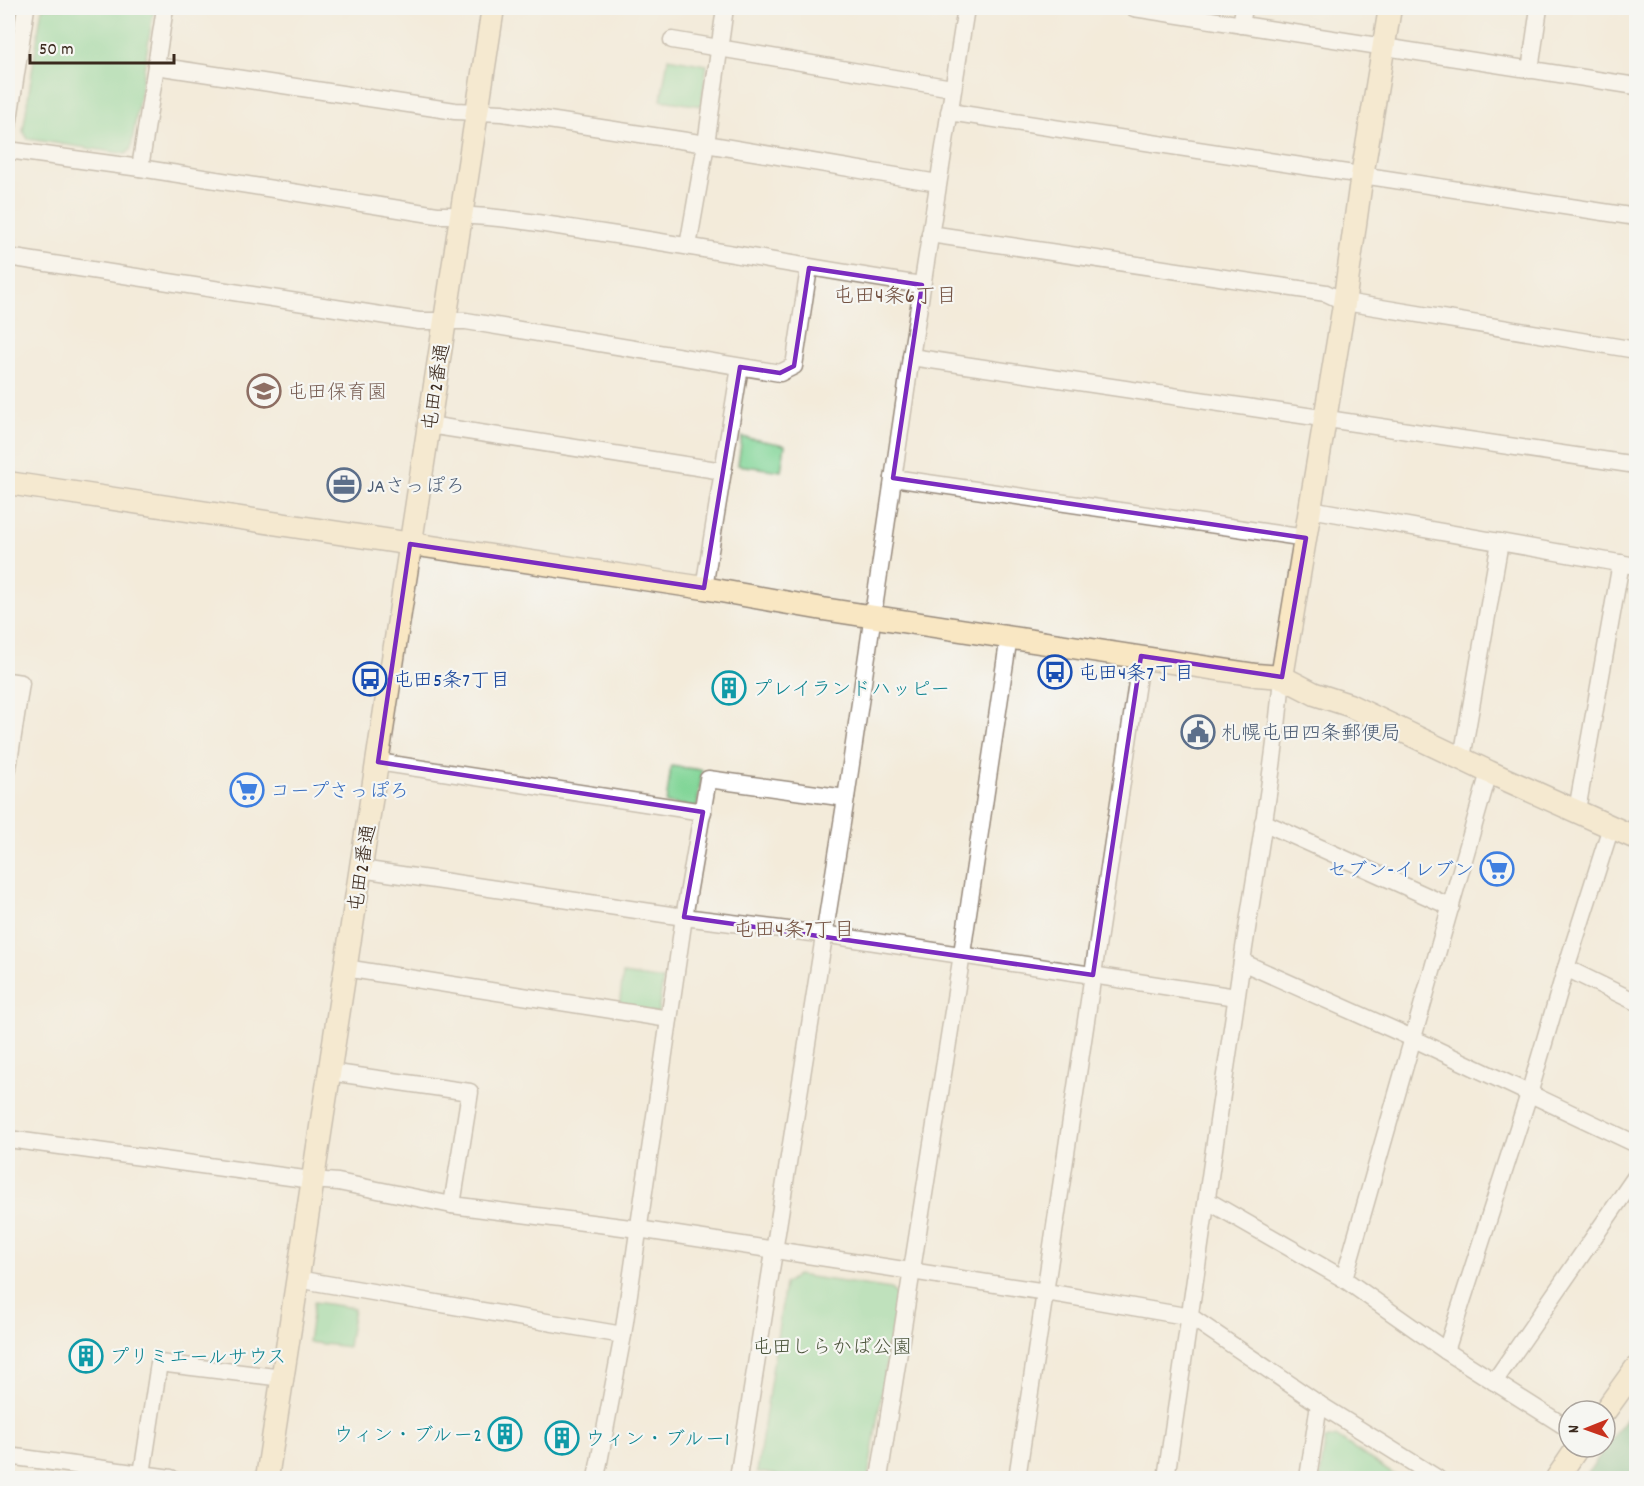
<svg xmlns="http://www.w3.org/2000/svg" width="1644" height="1486" viewBox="0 0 1644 1486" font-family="Dekko,'Klee One',sans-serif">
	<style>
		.green { fill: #81d597; stroke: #5e805a; stroke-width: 1.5 }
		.forest { fill: #68b680; stroke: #52704f; stroke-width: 1.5 }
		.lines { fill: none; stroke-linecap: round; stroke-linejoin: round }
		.street-casing { stroke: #978a7c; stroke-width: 19 }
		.secondary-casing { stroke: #978a7c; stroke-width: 25 }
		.street { stroke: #fff; stroke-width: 16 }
		.secondary { stroke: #f9e7c3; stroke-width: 22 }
		.marked { fill: none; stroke: #7b2cbf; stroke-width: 4.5; stroke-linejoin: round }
		.labels { text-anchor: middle; stroke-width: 4.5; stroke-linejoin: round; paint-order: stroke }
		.street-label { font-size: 20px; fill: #3b2a1e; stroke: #f6f6f2 }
		.education-label { font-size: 20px; fill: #785e54; stroke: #f6f6f2; text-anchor: start }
		.service-label { font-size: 20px; fill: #4e5e75; stroke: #f6f6f2; text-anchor: start }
		.transit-label { font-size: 20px; fill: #164399; stroke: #f6f6f2; text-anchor: start }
		.culture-label { font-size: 20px; fill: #0d838f; stroke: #f6f6f2; text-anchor: start }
		.shop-label { font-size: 20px; fill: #366cbe; stroke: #f6f6f2; text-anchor: start }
		.park-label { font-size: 20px; fill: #4c553c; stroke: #f6f6f2 }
		.neighbourhood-label { font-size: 21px; fill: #745343; stroke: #f6f6f2 }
	</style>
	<rect width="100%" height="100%" fill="#f6f6f2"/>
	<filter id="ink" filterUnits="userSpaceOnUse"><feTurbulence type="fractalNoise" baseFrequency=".0167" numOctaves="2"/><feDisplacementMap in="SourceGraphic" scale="12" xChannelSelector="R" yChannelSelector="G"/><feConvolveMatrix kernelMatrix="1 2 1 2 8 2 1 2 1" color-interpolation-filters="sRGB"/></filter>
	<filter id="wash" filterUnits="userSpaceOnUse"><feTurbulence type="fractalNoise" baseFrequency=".008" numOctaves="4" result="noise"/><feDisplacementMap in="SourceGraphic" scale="24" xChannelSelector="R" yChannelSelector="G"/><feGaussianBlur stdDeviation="1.35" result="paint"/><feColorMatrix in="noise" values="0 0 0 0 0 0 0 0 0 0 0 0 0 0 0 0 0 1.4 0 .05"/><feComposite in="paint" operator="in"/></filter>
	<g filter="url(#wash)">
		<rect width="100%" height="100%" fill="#f3ebda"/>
		<g class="green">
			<polygon points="42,8 154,8 131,149 126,154 28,139 23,131"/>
			<polygon points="668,58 707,65 701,106 661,100"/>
			<polygon points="742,437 785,445 781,471 738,465"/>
			<polygon points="671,766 702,770 697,807 666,803"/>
			<polygon points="623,974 663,980 658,1013 619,1007"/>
			<polygon points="797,1275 891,1289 897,1296 868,1478 797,1478 757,1472 785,1284"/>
			<polygon points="314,1302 354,1308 348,1347 308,1342"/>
			<polygon points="1337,1437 1399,1478 1320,1478 1325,1440"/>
		</g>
		<polygon class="forest" points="1636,1404 1636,1478 1584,1478"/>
	</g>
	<g filter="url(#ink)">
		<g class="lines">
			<g class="street-casing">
				<g id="street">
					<polyline points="1134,8 1636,86"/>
					<polyline points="1241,25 1244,8"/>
					<polyline points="672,40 952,88"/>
					<polyline points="156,66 455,111 502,113 706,144 938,183"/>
					<polyline points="1530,70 1539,8"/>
					<polyline points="949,112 1636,217"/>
					<polyline points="8,126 26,8"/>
					<path d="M8,150L140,168L437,215C493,214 548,225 603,233C710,249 816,269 922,285"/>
					<polyline points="140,168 165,8"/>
					<polyline points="930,234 1326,293 1345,302 1636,350"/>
					<polyline points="688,246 706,144 725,8"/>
					<polyline points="8,257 419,321 466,321 780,373 794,366 809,268"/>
					<polyline points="911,357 1636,465"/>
					<polyline points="429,425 723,471 704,588"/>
					<polyline points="723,471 740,367"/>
					<polyline points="893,478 1306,538"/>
					<polyline points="1310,509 1636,566"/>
					<polyline points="8,681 21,683 8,768"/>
					<polyline points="1462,758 1500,542"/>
					<polyline points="378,762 703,812"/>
					<polyline points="1577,810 1621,563"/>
					<polyline points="1263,822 1451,907"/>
					<polyline points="361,869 684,917 836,936 1236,997"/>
					<polyline points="1242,962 1412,1038 1636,1144"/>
					<polyline points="345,968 669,1019"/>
					<polyline points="1566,968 1636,1002"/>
					<polyline points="329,1072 470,1092 452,1205"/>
					<polyline points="8,1139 312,1180 338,1182 452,1205 638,1229 775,1250 1046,1292 1191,1317 1319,1404 1437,1478"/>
					<polyline points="1208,1201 1344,1279 1446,1351 1569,1429"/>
					<polyline points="297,1279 623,1335"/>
					<polyline points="1344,1279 1489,772"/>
					<polyline points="1446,1351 1529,1094 1566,968 1611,827"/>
					<polyline points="1494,1382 1636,1176"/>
					<polyline points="8,1456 171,1478"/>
					<polyline points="142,1474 159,1363 283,1378"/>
					<polyline points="596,1478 623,1335 684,917 708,779 846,798"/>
					<polyline points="738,1478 846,798 911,357 966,8"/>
					<polyline points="879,1478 960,967 1009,636"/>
					<polyline points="1017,1478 1141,656"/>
					<path d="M1166,1478C1191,1318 1212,1156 1237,995C1252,889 1273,783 1282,677"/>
					<polyline points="1308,1478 1319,1404"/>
				</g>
			</g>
			<g class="secondary-casing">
				<g id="secondary">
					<polyline points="8,483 704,588 823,609 1256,675 1282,677 1315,694 1349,705 1489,772 1636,838"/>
					<polyline points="1282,677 1343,311 1360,188 1390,8"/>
					<polyline points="1605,1411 1636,1368"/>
					<polyline points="267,1478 493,8"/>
					<polyline points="1557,1478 1578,1447"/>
				</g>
			</g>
			<use href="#street" class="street"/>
			<use href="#secondary" class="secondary"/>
		</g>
	</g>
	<path d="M0 0H1644V1486H0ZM809,268L922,285L893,478L1306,538L1282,677L1141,656L1093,975L684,917L703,812L378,762L410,544L704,588L740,367L780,373L794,366Z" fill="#f3ebda" fill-opacity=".55" fill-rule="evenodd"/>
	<path class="marked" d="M809,268L922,285L893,478L1306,538L1282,677L1141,656L1093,975L684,917L703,812L378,762L410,544L704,588L740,367L780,373L794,366Z"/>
	<defs>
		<g id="school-ring" transform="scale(1.725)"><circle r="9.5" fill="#f6f6f2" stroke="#8d6e63" stroke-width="1.5"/><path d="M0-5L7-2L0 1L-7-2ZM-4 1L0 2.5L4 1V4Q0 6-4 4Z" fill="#8d6e63"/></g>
		<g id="office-ring" transform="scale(1.725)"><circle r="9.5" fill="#f6f6f2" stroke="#5c6f8a" stroke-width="1.5"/><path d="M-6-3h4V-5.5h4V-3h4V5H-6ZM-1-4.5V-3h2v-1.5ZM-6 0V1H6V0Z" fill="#5c6f8a"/></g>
		<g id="bus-ring" transform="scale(1.725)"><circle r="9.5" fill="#f6f6f2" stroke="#1a4fb4" stroke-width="1.5"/><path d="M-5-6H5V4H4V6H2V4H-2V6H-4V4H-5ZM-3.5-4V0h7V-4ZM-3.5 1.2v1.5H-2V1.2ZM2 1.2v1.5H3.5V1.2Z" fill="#1a4fb4"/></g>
		<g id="building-ring" transform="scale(1.725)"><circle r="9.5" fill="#f6f6f2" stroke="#0f9aa8" stroke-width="1.5"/><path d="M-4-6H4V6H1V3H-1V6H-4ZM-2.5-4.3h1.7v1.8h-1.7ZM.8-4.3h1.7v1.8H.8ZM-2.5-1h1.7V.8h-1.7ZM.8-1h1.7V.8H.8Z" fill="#0f9aa8"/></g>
		<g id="civic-ring" transform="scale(1.725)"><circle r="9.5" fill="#f6f6f2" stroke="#5c6f8a" stroke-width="1.5"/><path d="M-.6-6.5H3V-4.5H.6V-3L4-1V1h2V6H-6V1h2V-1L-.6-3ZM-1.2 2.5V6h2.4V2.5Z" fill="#5c6f8a"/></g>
		<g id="supermarket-ring" transform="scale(1.725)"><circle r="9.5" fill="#f6f6f2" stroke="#3f7fe0" stroke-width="1.5"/><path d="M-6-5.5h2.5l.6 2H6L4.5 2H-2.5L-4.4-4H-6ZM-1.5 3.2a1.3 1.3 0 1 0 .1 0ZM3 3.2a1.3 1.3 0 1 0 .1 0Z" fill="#3f7fe0"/></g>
	</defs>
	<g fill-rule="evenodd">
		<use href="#school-ring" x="264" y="391"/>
		<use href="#office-ring" x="344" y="485"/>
		<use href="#bus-ring" x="1055" y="672"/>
		<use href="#bus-ring" x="370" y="679"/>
		<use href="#building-ring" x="729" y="688"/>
		<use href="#civic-ring" x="1198" y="732"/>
		<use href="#supermarket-ring" x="247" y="790"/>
		<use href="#supermarket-ring" x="1497" y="869"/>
		<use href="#building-ring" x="86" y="1356"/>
		<use href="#building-ring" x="505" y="1434"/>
		<use href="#building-ring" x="562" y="1438"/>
	</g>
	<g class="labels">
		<g class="street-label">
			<text transform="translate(435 387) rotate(-81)" y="7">屯田2番通</text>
			<text transform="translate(361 868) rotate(-81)" y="7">屯田2番通</text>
		</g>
		<g class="education-label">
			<text x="287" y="398">屯田保育園</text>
		</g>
		<g class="service-label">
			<text x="367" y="492">JAさっぽろ</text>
			<text x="1221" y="739">札幌屯田四条郵便局</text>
		</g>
		<g class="transit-label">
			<text x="1078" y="679">屯田4条7丁目</text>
			<text x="393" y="686">屯田5条7丁目</text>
		</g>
		<g class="culture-label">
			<text x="752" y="695">プレイランドハッピー</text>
			<text x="109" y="1363">プリミエールサウス</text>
			<text x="482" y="1441" text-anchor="end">ウィン・ブルー2</text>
			<text x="585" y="1445">ウィン・ブルー1</text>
		</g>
		<g class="shop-label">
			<text x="270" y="797">コープさっぽろ</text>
			<text x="1474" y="876" text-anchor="end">セブン-イレブン</text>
		</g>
		<g class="park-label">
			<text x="832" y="1353">屯田しらかば公園</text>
		</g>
		<g class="neighbourhood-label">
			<text x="895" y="302">屯田4条6丁目</text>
			<text x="794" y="936">屯田4条7丁目</text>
		</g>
	</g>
	<rect width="1644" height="1486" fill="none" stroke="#f6f6f2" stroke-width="30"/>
	<g transform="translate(1587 1429) rotate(269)"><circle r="28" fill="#f6f6f2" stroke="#aba49d" stroke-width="1.5"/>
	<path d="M0-4.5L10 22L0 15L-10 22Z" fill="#c8321e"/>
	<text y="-9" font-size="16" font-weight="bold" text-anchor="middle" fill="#3b2a1e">N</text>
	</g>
	<path d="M30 54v9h144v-9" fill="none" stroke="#3b2a1e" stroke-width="3"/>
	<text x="39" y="54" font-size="18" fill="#3b2a1e" stroke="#f6f6f2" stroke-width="4.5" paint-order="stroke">50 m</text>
</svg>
